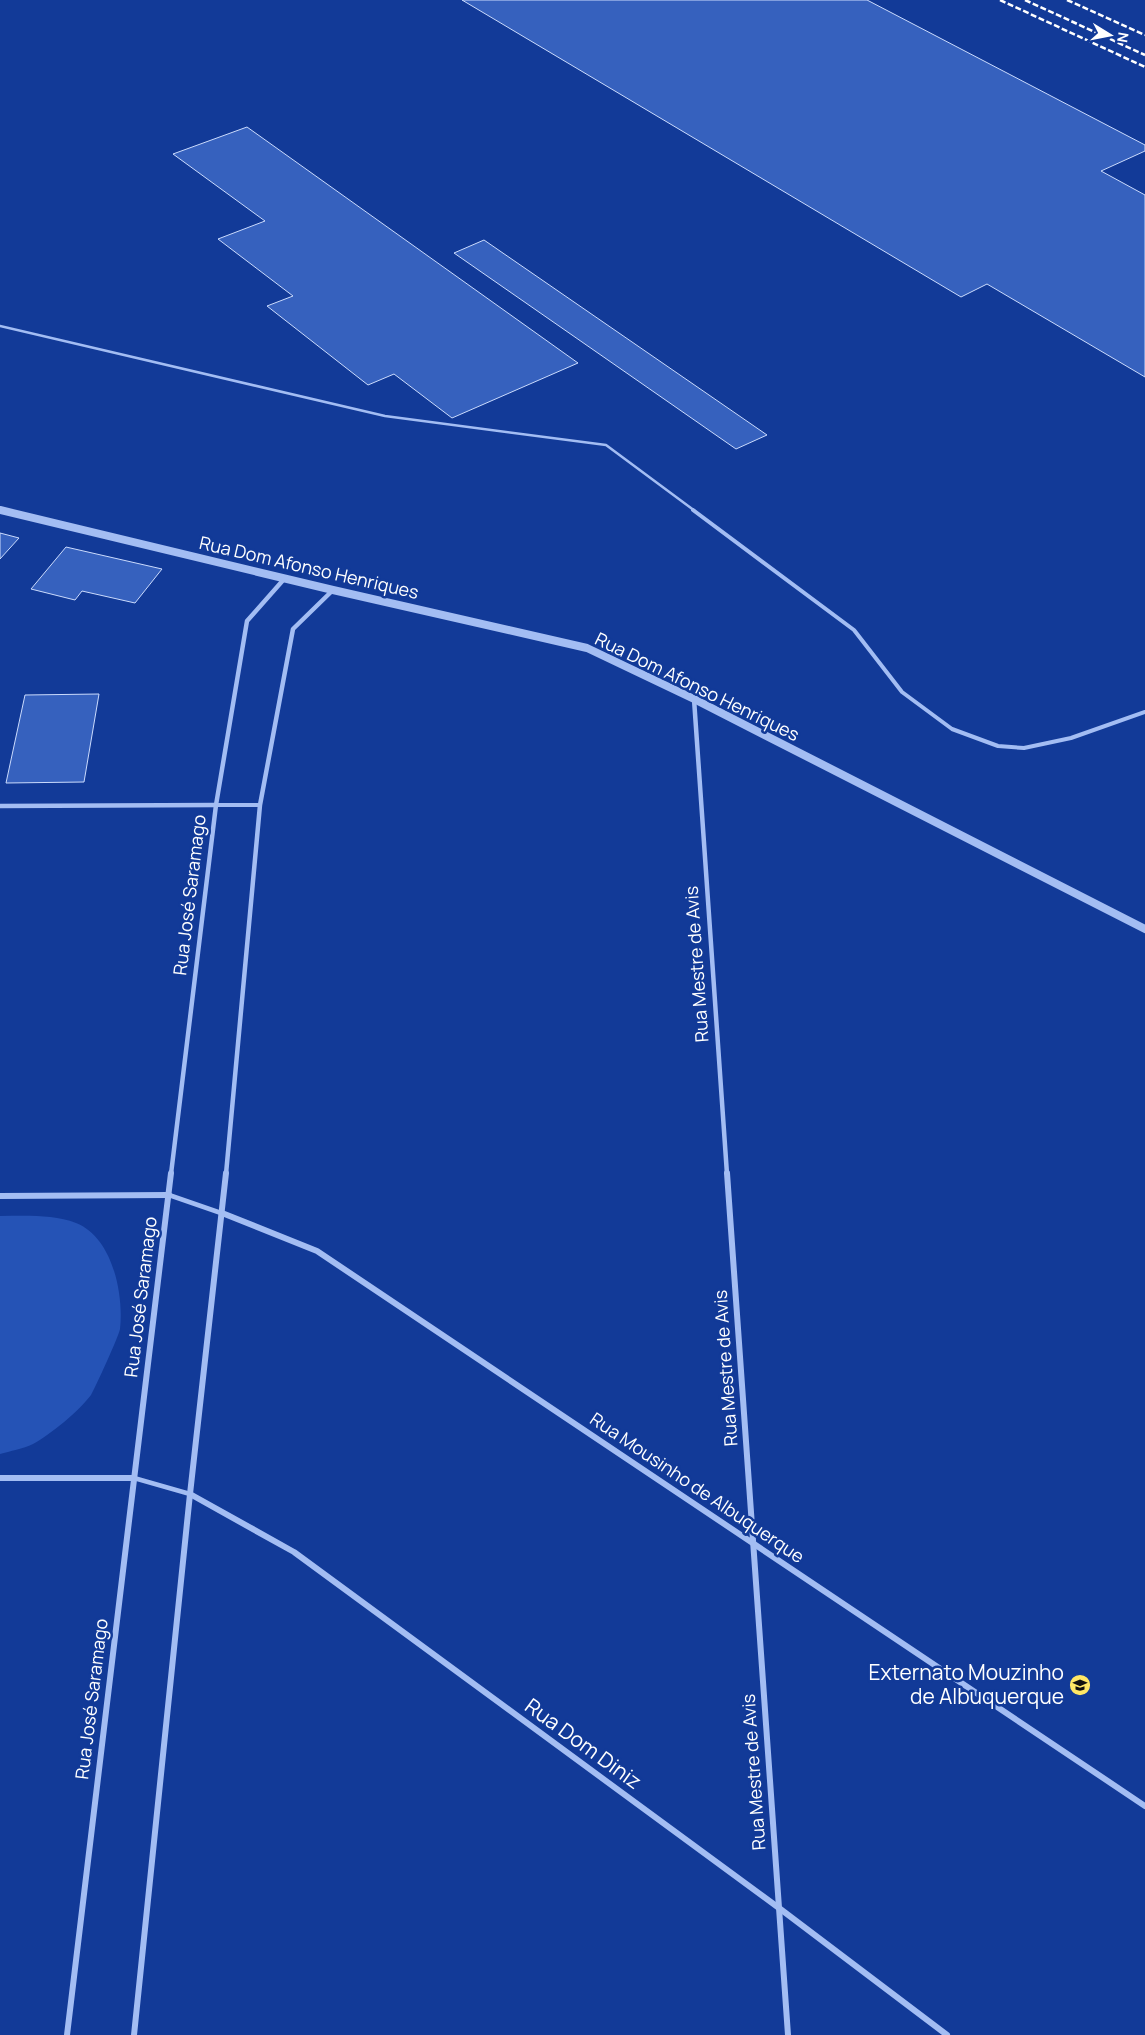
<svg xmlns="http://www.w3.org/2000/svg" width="1145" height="2035" viewBox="0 0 1145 2035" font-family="Manrope,sans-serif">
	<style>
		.green { fill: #2553b6 }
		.building { fill: #3661be; stroke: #cbdbfd }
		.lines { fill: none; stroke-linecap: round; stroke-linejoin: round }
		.service-far2 { stroke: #a3bdf3; stroke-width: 2.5 }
		.service-far1 { stroke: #a3bdf3; stroke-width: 4 }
		.service { stroke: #a3bdf3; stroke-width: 4.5 }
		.minor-far1 { stroke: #a3bdf3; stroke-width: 4.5 }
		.minor { stroke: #a3bdf3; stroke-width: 6 }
		.tertiary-far1 { stroke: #a3bdf3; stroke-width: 6 }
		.tertiary { stroke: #a3bdf3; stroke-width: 8 }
		.rail { stroke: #fff; stroke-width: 2.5; stroke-dasharray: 6 2.5; stroke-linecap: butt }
		.labels { text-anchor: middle; stroke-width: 5; stroke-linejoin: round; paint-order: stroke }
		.street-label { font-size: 18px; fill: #fff; stroke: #123a98 }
		.near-poi-label { font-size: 21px; fill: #fff; stroke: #123a98; text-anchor: end }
		.near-street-label { font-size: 21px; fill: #fff; stroke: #123a98 }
	</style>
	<rect width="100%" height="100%" fill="#123a98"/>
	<path class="green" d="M0,1216C24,1216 53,1214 76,1223C112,1237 124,1293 120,1329C119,1336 95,1388 91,1395C79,1411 50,1435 33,1444C23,1449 10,1451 0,1454Z"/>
	<g class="building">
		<polygon points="462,0 867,0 1145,145 1145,151 1101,171 1145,195 1145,377 987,284 961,297"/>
		<polygon points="247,127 578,363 452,418 394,374 368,385 267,306 293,296 218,239 265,221 173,154"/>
		<polygon points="484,240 767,435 736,449 454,253"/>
		<polygon points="0,533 19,538 0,559"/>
		<polygon points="66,547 162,569 135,603 82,591 75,600 31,589"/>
		<polygon points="99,694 84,782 6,783 25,695"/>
	</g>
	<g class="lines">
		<polyline class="service-far2" points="0,326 385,416 606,445 695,511"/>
		<g class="service-far1">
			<polyline points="693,510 854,630 902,692 952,729 998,746 1024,748 1071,738 1145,712"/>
			<polyline points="216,805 260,805"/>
		</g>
		<g class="service">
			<polyline points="169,1195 221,1213"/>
			<polyline points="134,1478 190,1494"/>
		</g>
		<g class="minor-far1">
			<polyline points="694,699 727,1174"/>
			<polyline points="0,806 216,805"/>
			<polyline points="171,1174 216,805 247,621 285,578"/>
			<polyline points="226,1174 260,805 293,629 333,590"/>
		</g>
		<g class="minor">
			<polyline points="727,1173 788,2035"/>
			<polyline points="0,1196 169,1195"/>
			<polyline points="222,1213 317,1251 1145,1806"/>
			<polyline points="0,1478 134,1478"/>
			<polyline points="190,1494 294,1552 779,1908 947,2035"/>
			<polyline points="67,2035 171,1173"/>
			<polyline points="134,2035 190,1494 226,1173"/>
		</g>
		<polyline class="tertiary-far1" points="0,510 5,511"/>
		<polyline class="tertiary" points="0,510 333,590 587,648 694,699 1145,929"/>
		<g class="rail">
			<polyline points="1000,0 1145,67"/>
			<polyline points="1025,0 1145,55"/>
			<polyline points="1067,0 1145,35"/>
		</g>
	</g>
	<defs>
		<g id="school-disc" transform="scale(1.125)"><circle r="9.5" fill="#ffe766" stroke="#123a98"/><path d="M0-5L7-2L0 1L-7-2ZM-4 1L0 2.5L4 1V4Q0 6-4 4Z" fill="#111"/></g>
	</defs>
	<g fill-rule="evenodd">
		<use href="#school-disc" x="1080" y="1685"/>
	</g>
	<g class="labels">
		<g class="street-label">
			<text transform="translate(309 568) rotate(13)" y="6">Rua Dom Afonso Henriques</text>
			<text transform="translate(697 687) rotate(26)" y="6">Rua Dom Afonso Henriques</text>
			<text transform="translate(190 895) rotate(-83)" y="6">Rua José Saramago</text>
			<text transform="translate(697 964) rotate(-94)" y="6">Rua Mestre de Avis</text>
			<text transform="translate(141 1297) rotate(-83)" y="6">Rua José Saramago</text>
			<text transform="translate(726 1368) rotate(-94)" y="6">Rua Mestre de Avis</text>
			<text transform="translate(697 1488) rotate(34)" y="6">Rua Mousinho de Albuquerque</text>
			<text transform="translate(92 1699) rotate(-83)" y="6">Rua José Saramago</text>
			<text transform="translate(754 1772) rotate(-94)" y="6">Rua Mestre de Avis</text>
		</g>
		<g class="near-poi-label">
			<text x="1064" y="1680">Externato Mouzinho<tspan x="1064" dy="24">de Albuquerque</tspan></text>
		</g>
		<g class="near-street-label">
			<text transform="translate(583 1744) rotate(36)" y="7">Rua Dom Diniz</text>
		</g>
	</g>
	<g transform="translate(1110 35) rotate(100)" stroke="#123a98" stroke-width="4" paint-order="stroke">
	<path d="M0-4L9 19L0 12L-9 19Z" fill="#ffffff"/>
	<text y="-8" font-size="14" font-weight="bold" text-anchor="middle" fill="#ffffff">N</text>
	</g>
</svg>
